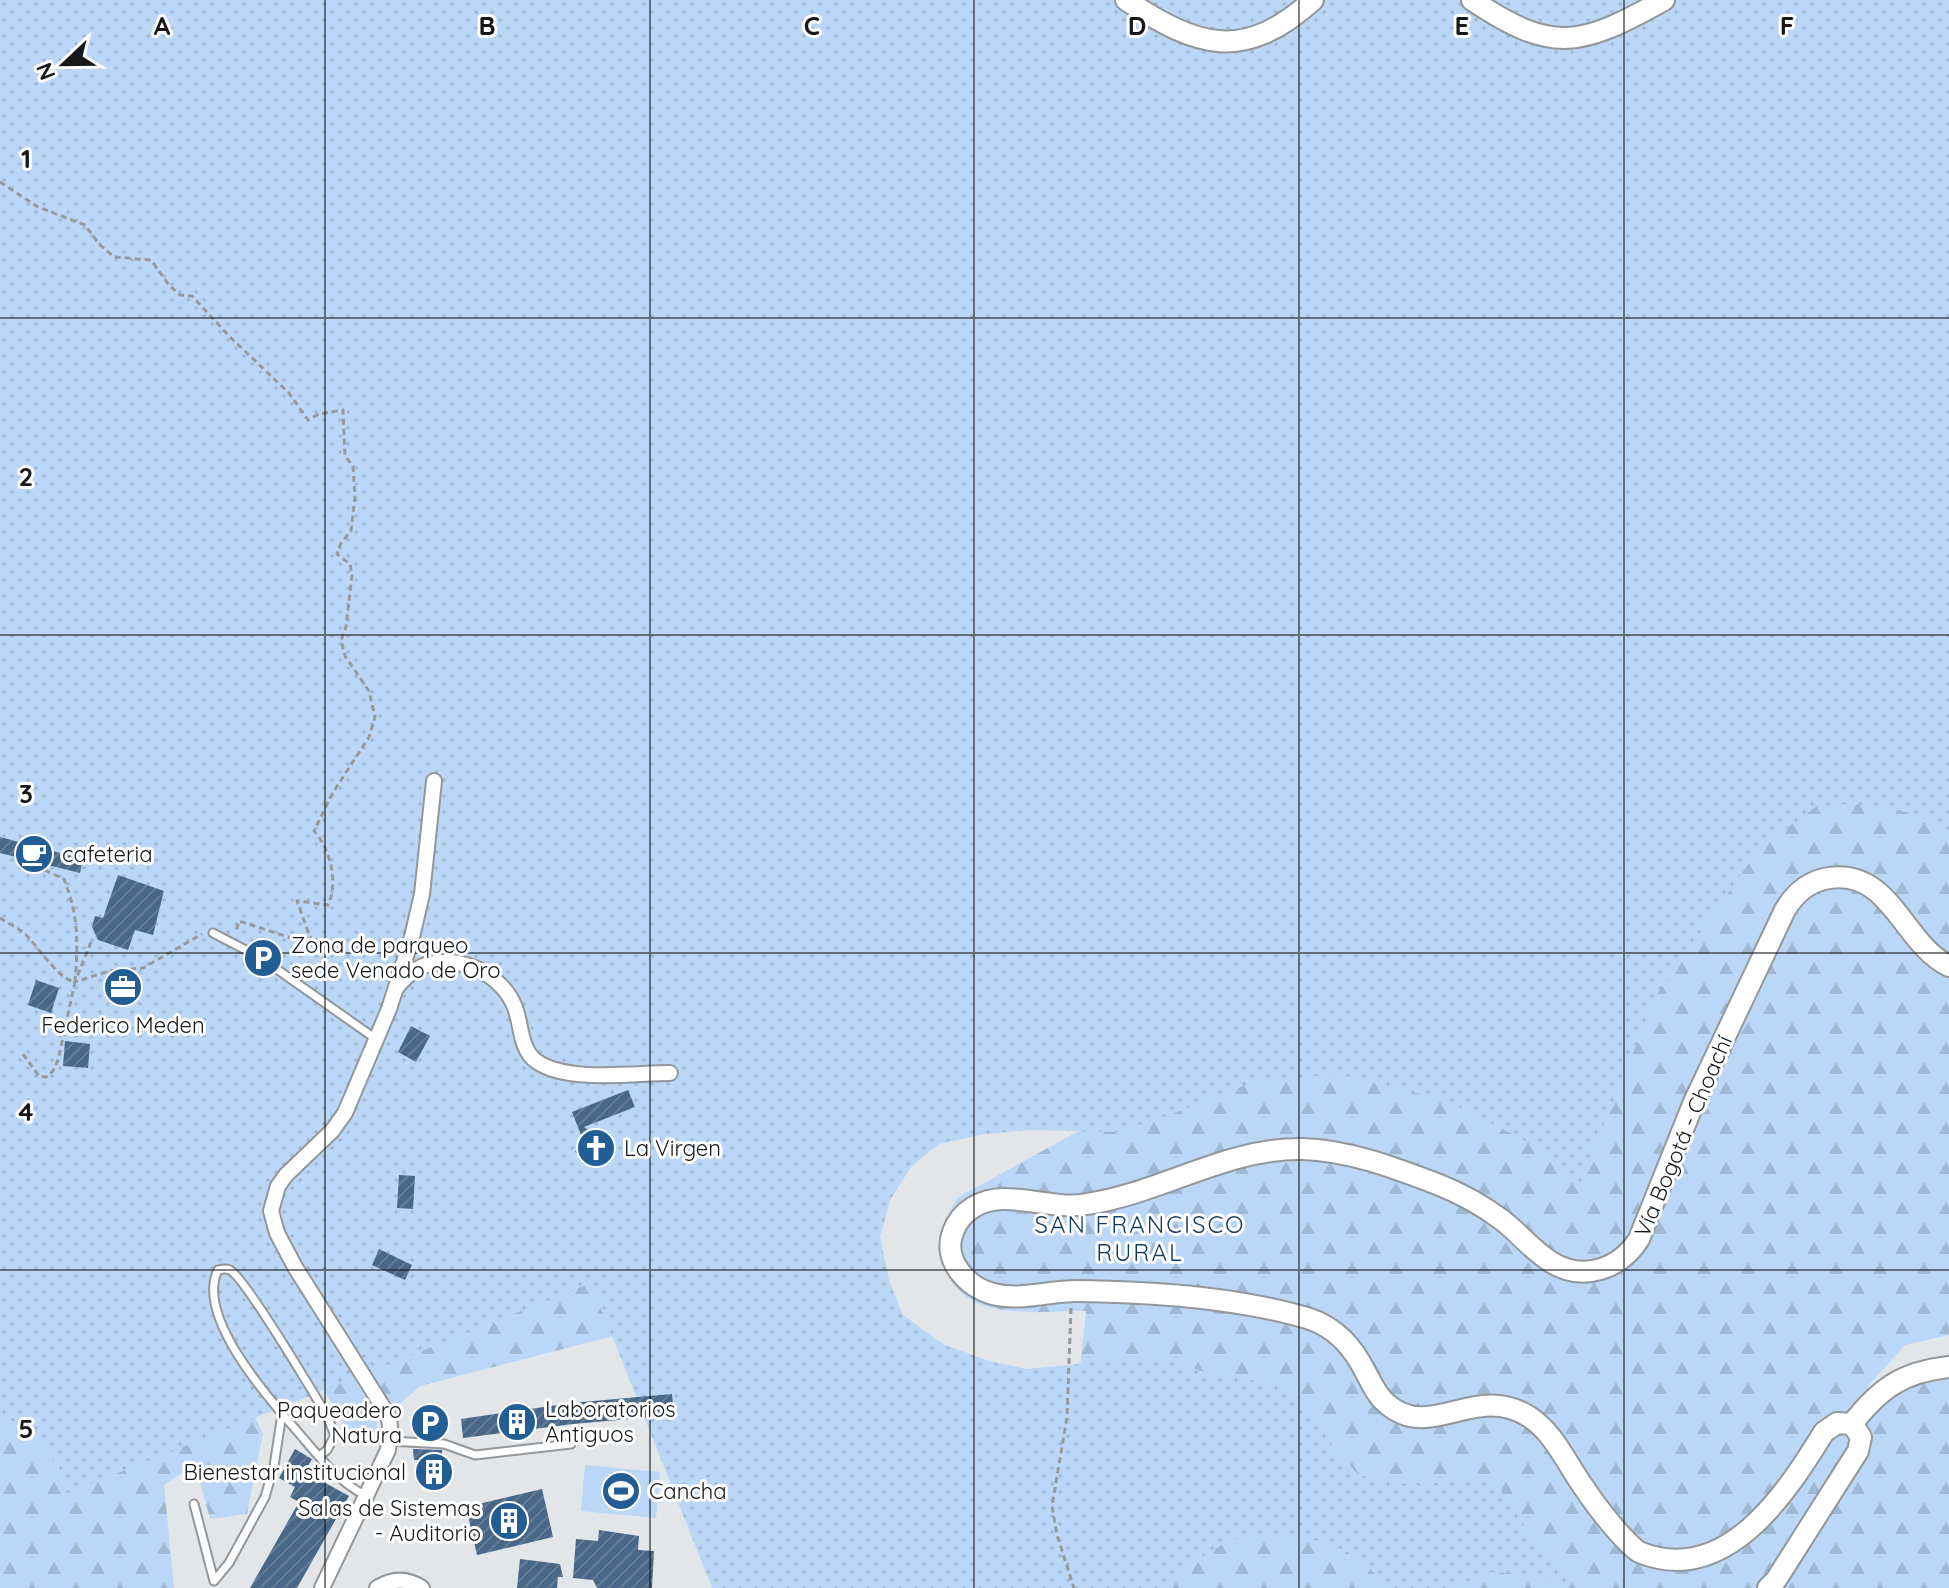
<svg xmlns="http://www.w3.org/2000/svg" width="1949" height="1588" viewBox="0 0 1949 1588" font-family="Quicksand,sans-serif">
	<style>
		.grass { fill: #bad7f7 }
		.forest { fill: url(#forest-firs) }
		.park { fill: url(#park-dots) }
		.building { fill: url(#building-hatch) }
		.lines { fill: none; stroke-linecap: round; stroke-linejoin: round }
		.lane-casing { stroke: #94979a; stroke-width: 11 }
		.street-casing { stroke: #94979a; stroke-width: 18 }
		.secondary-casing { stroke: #94979a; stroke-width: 24 }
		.path { stroke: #979a9c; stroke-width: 3; stroke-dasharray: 6 4; stroke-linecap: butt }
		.lane { stroke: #fff; stroke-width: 7 }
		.street { stroke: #fff; stroke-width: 14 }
		.secondary { stroke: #fff; stroke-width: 20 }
		.grid { fill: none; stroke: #161718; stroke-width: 2; stroke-opacity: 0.55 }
		.labels { text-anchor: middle; stroke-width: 6; stroke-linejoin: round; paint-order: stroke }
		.poi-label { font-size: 22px; fill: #161718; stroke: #fff; text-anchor: start }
		.street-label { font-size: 22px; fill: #161718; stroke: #fff }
		.neighbourhood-label { font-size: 24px; letter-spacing: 2px; fill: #113a5f; stroke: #fff }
		.grid-label { font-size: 26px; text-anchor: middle; font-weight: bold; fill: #161718; stroke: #fff; stroke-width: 6; stroke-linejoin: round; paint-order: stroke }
	</style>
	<defs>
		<pattern id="forest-firs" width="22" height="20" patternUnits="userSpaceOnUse" patternTransform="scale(2)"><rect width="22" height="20" fill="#bad7f7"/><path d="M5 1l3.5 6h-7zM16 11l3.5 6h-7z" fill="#9fb8d3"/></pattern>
		<pattern id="park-dots" width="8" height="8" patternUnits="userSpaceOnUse" patternTransform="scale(2)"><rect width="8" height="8" fill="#bad7f7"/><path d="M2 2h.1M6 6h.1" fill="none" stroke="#9fb8d3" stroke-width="1.8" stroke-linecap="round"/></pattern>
		<pattern id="building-hatch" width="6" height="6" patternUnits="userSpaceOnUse" patternTransform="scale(2)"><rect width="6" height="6" fill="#486788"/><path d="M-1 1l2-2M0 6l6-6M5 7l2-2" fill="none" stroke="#647c94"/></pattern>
	</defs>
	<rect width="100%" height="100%" fill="#e3e6e9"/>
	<polygon class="grass" points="585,1465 660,1472 656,1518 581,1511"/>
	<g class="forest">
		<path d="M0,0H1949V1335L1905,1345L1868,1386L1879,1402L1909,1387L1949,1379V1588H1088L1071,1454L1086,1311C1042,1311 963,1323 946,1269C936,1240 942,1225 957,1198L1182,1074Z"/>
		<path d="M336,1005L358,1027L362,1037L360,1058L332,1125L301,1144L277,1175L265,1204L262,1221L273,1251L376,1413L378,1436L347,1429L247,1259C233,1246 220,1235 202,1245L198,1260V1298L263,1434L247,1514L210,1519L195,1464L164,1485L174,1588H0V1125L17,1141L73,1155L132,1049L253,1038L304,1068Z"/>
		<polygon points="553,1239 644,1328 420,1386 393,1410 352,1344"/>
	</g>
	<path class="park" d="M0,0H1949V837L1944,829L1921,817L1886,806L1847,804L1817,806L1758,850L1657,994L1579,1185L1542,1149L1445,1100L1338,1074L1253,1082L1170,1115L1116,1132L1028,1130L980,1135L939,1144L911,1167L890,1200L880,1237L889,1280L903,1315L943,1344L989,1361L1027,1369L1129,1359L1172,1361L1210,1374L1270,1383L1300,1397L1338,1454L1359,1475L1393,1483L1422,1485L1467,1478L1494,1480L1548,1561L1572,1584L1532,1575L1491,1572L1451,1588H1385C1360,1545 1306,1532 1260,1537C1251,1538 1238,1537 1230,1541C1206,1552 1183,1571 1164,1588H712L591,1283L63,1495L62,1472L44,1447L0,1411Z"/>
	<g class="building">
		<polygon points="0,837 83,859 80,873 0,853"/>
		<polygon points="118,875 164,891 153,935 135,930 128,950 98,940 92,927 95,916 103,918"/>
		<polygon points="111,975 134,975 133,1001 111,1000"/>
		<polygon points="36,980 59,988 51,1013 28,1005"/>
		<polygon points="411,1026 430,1036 416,1062 398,1052"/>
		<polygon points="65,1041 90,1044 88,1068 63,1066"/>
		<polygon points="628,1090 635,1107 584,1127 608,1143 595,1164 575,1152 583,1140 572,1112"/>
		<polygon points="399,1175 415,1176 413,1209 397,1208"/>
		<polygon points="379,1249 412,1265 405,1280 372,1265"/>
		<polygon points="672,1394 674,1415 573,1424 463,1438 461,1419 571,1403"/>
		<polygon points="295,1449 312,1459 308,1466 323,1475 320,1480 349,1496 297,1588 250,1588 299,1502 290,1497 295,1487 279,1478"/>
		<polygon points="413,1449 442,1450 444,1484 426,1486 424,1460 414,1460"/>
		<polygon points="542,1489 553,1537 477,1555 466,1507"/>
		<polygon points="599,1530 639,1536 638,1550 654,1551 652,1588 597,1588 593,1580 573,1578 576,1539 598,1541"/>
		<polygon points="520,1559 560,1564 563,1577 558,1577 557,1588 517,1588"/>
	</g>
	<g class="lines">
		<g class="lane-casing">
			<g id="lane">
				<polyline points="213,933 261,958 376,1039"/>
				<polyline points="390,1441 444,1444 475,1455 571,1444"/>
				<path d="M319,1456L327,1450L335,1435L326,1414C312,1391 246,1279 230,1270C225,1268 223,1269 218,1270C195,1316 269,1399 297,1431C316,1453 339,1483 365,1495"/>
				<polyline points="194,1504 214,1581 229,1563 265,1497 274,1466 282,1414"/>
			</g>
		</g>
		<g class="street-casing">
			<g id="street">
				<path d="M397,987C402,981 409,974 415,970C450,950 499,970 514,1005C522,1023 519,1048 536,1061C566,1083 633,1073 670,1073"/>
				<polyline points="322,1588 388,1450 390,1425 388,1415 295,1267 277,1233 271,1211 278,1186 286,1175 332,1131 345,1113 389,1009 412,937 422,894 434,781"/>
				<path d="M377,1588C393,1578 407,1578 422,1588"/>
			</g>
		</g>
		<g class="secondary-casing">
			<g id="secondary">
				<path d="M1126,0C1198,48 1244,62 1313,0"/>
				<path d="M1472,0C1554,55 1581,46 1664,0"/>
				<path d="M1852,1424C1880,1388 1903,1372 1949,1367"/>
				<path d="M1768,1588L1776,1580L1858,1451L1861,1437L1852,1424L1837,1423L1824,1432C1787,1492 1726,1588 1639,1552C1624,1542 1596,1506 1585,1489C1567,1465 1555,1433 1528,1416C1474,1383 1431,1442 1387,1404C1377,1396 1372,1384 1366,1373C1353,1347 1336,1327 1307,1318C1234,1297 1152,1292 1076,1291C1048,1291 1021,1301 993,1294C967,1287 942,1260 953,1232C961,1210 982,1199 1004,1199C1032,1199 1059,1209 1087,1204C1161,1193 1226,1148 1302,1149C1348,1150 1395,1168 1437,1184C1460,1193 1482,1205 1502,1220C1519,1233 1533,1251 1551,1262C1583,1282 1620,1269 1639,1239L1694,1102L1785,910C1795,893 1810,881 1829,878C1891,869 1903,944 1949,966"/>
			</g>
		</g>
		<g class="path">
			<path d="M0,182L38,207L85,225L99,244L114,257L151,260L169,285L180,295L192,296L229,336L289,393L308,420L319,414L343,410L345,456L353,466L355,496L351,531L341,543L337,554L350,564L352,575L346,627L341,640L345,656L369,691L375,717L369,737L332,794L314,831C330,848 339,883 328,905L297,901L313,945L239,921L236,931"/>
			<path d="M0,918C7,923 16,927 23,932C38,945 56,978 75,982C78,943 79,917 64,879L38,867"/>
			<polyline points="91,942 75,982 109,971 143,968 202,934"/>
			<polyline points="23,1054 39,1076 46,1077 53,1071 58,1060 75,982"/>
			<polyline points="1071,1308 1067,1417 1052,1506 1057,1535 1074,1588"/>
		</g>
		<use href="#lane" class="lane"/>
		<use href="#street" class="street"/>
		<use href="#secondary" class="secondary"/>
	</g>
	<path class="grid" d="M325,0V1588M650,0V1588M974,0V1588M1299,0V1588M1624,0V1588M0,318H1949M0,635H1949M0,953H1949M0,1270H1949"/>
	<defs>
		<g id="cafe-disc" transform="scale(2)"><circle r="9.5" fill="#225d94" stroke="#fff"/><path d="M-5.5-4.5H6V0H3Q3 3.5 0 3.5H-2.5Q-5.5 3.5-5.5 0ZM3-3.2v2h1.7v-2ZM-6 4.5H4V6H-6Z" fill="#fff"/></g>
		<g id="parking-disc" transform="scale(2)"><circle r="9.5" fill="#225d94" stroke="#fff"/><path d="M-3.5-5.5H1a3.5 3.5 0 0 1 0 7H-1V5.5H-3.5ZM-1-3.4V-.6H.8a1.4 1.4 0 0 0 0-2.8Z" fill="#fff"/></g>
		<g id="office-disc" transform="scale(2)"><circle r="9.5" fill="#225d94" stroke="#fff"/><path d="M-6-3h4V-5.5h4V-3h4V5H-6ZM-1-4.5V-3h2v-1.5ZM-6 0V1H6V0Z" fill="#fff"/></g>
		<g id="church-disc" transform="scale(2)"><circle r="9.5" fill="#225d94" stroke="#fff"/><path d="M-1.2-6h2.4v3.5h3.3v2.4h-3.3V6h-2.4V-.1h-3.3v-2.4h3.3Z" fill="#fff"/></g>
		<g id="building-disc" transform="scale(2)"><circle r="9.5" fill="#225d94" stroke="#fff"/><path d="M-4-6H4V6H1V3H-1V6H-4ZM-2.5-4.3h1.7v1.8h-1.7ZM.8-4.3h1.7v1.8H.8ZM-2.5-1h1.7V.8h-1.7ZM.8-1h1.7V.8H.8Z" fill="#fff"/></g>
		<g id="stadium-disc" transform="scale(2)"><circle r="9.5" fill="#225d94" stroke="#fff"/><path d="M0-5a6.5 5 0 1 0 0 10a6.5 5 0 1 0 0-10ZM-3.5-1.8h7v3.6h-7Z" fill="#fff"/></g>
	</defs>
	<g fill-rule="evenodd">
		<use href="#cafe-disc" x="34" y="854"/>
		<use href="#parking-disc" x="263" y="958"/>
		<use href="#office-disc" x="123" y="987"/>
		<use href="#church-disc" x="596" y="1148"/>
		<use href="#building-disc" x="517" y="1422"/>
		<use href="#parking-disc" x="430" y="1423"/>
		<use href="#building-disc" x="434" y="1472"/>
		<use href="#stadium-disc" x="621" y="1491"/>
		<use href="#building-disc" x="509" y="1521"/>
	</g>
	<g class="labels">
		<g class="poi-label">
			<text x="62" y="862">cafeteria</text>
			<text x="291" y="953">Zona de parqueo<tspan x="291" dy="25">sede Venado de Oro</tspan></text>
			<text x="123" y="1033" text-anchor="middle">Federico Meden</text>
			<text x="624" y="1156">La Virgen</text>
			<text x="545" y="1417">Laboratorios<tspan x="545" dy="25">Antiguos</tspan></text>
			<text x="402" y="1418" text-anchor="end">Paqueadero<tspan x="402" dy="25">Natura</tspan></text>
			<text x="406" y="1480" text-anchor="end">Bienestar institucional</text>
			<text x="649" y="1499">Cancha</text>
			<text x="481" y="1516" text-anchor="end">Salas de Sistemas<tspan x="481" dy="25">- Auditorio</tspan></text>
		</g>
		<g class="street-label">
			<text transform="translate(1683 1136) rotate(-67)" y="8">Vía Bogotá - Choachí</text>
		</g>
		<g class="neighbourhood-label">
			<text x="1140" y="1233">SAN FRANCISCO<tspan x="1140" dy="28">RURAL</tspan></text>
		</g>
	</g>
	<g class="grid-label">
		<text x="162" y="35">A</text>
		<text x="487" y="35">B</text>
		<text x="812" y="35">C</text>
		<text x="1137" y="35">D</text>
		<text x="1462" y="35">E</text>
		<text x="1787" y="35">F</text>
		<text x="26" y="168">1</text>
		<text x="26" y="486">2</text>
		<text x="26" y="803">3</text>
		<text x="26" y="1121">4</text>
		<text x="26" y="1438">5</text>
	</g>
	<g transform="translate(64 64) rotate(248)" stroke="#ffffff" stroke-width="6" paint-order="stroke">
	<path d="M0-6L14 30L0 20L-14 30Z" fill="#161718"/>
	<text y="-12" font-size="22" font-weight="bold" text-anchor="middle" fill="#161718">N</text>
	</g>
</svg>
